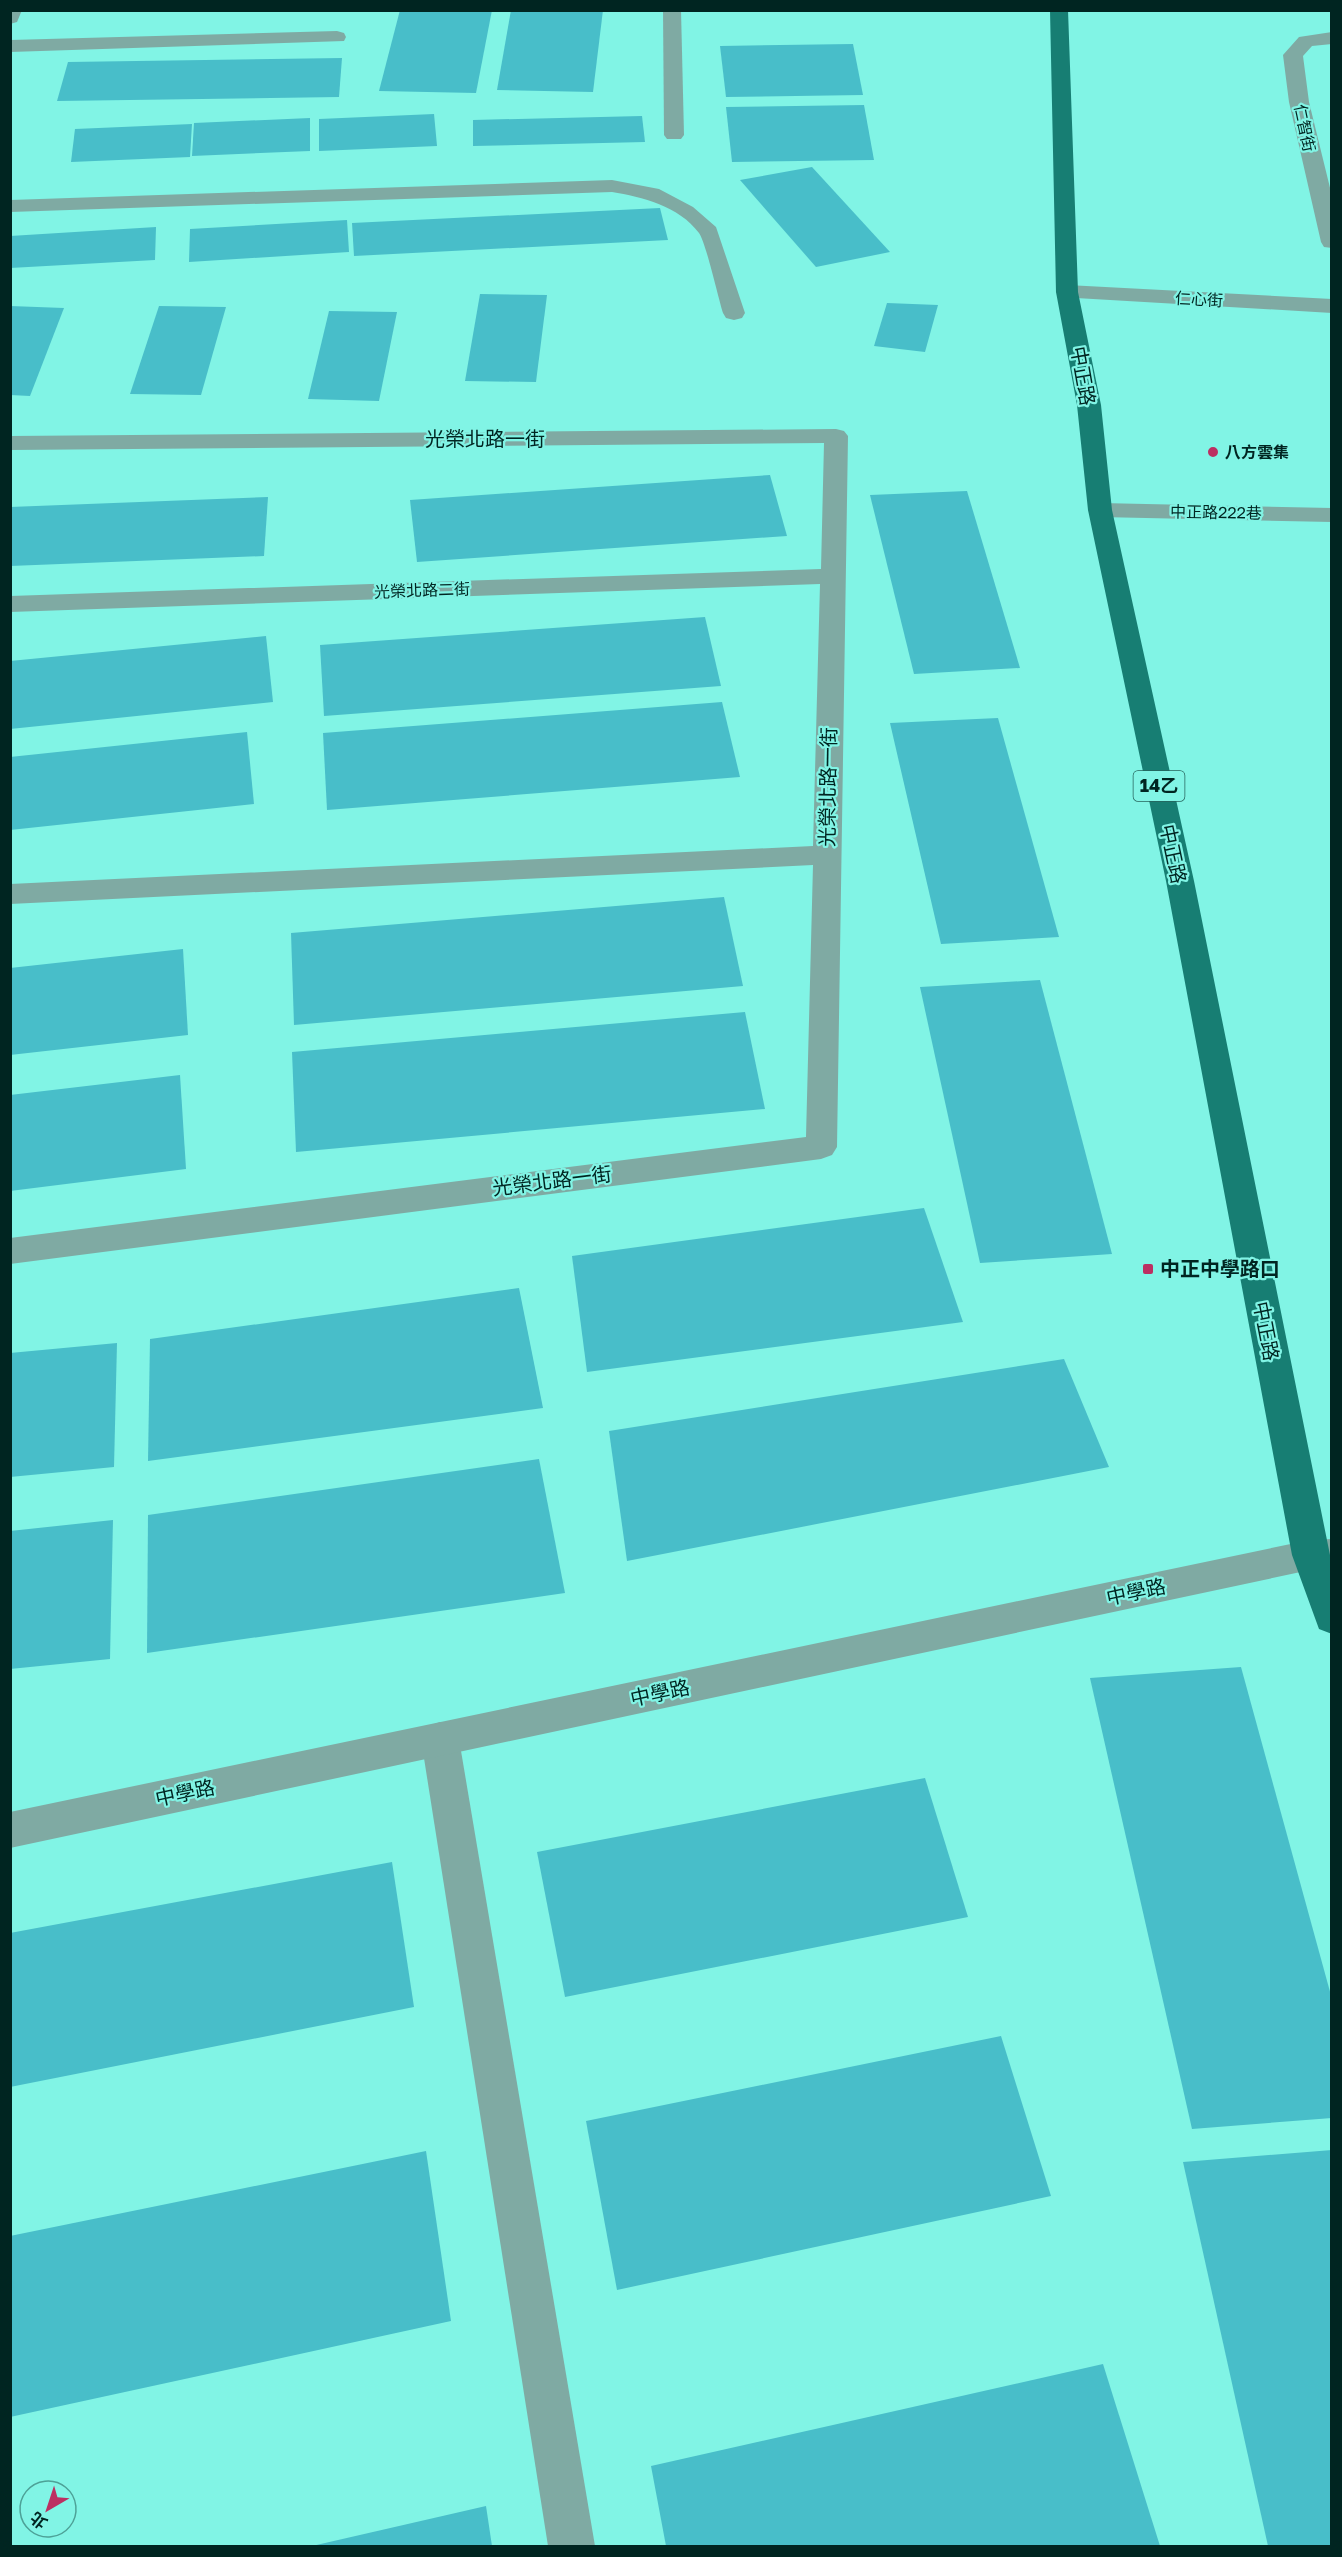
<svg xmlns="http://www.w3.org/2000/svg" width="1342" height="2557" viewBox="0 0 1342 2557" font-family="'Golos Text','Noto Sans TC',sans-serif">
	<style>
		.building { fill: #48bec9 }
		.lines { fill: none; stroke-linecap: round; stroke-linejoin: round }
		.service { fill: #7faaa3; fill-rule: evenodd }
		.minor { fill: #7faaa3; fill-rule: evenodd }
		.primary { fill: #177e73; fill-rule: evenodd }
		.poi-dot { fill: #bc2f62; stroke: #81f4e5; stroke-width: 2 }
		.labels { text-anchor: middle; stroke-width: 4.5; stroke-linejoin: round; paint-order: stroke }
		.far-street-label { font-size: 16px; fill: #002521; stroke: #81f4e5 }
		.far-poi-label { font-size: 16px; font-weight: bold; fill: #002521; stroke: #81f4e5; text-anchor: start }
		.shield { fill: #81f4e5; stroke: #27635c; stroke-width: 1.5 }
		.shield-label { font-size: 18px; font-weight: bold; fill: #002521 }
		.street-label { font-size: 20px; fill: #002521; stroke: #81f4e5 }
		.poi-label { font-size: 20px; font-weight: bold; fill: #002521; stroke: #81f4e5; text-anchor: start }
	</style>
	<rect width="100%" height="100%" fill="#81f4e5"/>
	<g class="building">
		<polygon points="400,10 492,10 476,93 379,91"/>
		<polygon points="511,10 603,10 593,92 497,90"/>
		<polygon points="853,44 863,95 726,97 720,46"/>
		<polygon points="342,58 339,97 57,101 68,62"/>
		<polygon points="864,105 874,160 732,162 726,107"/>
		<polygon points="434,114 437,146 319,151 319,119"/>
		<polygon points="642,116 645,142 473,146 473,120"/>
		<polygon points="310,118 310,151 192,156 194,123"/>
		<polygon points="192,124 190,157 71,162 75,129"/>
		<polygon points="812,167 890,252 816,267 740,180"/>
		<polygon points="660,208 668,240 354,256 352,223"/>
		<polygon points="347,220 349,252 189,262 190,229"/>
		<polygon points="156,227 155,260 10,268 10,236"/>
		<polygon points="480,294 547,295 536,382 465,381"/>
		<polygon points="887,303 938,305 925,352 874,346"/>
		<polygon points="10,306 64,308 30,396 10,395"/>
		<polygon points="159,306 226,307 201,395 130,394"/>
		<polygon points="329,311 397,312 379,401 308,399"/>
		<polygon points="770,475 787,536 417,562 410,500"/>
		<polygon points="967,491 1020,668 914,674 870,495"/>
		<polygon points="268,497 264,556 10,566 10,507"/>
		<polygon points="705,617 721,686 324,716 320,645"/>
		<polygon points="266,636 273,702 10,729 10,661"/>
		<polygon points="722,702 740,777 327,810 323,733"/>
		<polygon points="998,718 1059,937 941,944 890,723"/>
		<polygon points="247,732 254,804 10,830 10,757"/>
		<polygon points="724,897 743,986 294,1025 291,933"/>
		<polygon points="183,949 188,1035 10,1055 10,968"/>
		<polygon points="1040,980 1112,1254 980,1263 920,987"/>
		<polygon points="745,1012 765,1109 296,1152 292,1052"/>
		<polygon points="180,1075 186,1169 10,1191 10,1095"/>
		<polygon points="924,1208 963,1322 587,1372 572,1256"/>
		<polygon points="519,1288 543,1408 148,1461 150,1339"/>
		<polygon points="117,1343 114,1467 10,1477 10,1353"/>
		<polygon points="1064,1359 1109,1467 627,1561 609,1431"/>
		<polygon points="539,1459 565,1593 147,1653 148,1515"/>
		<polygon points="113,1520 110,1659 10,1669 10,1531"/>
		<polygon points="1241,1667 1332,1999 1332,2118 1192,2129 1090,1678"/>
		<polygon points="925,1778 968,1917 565,1997 537,1852"/>
		<polygon points="392,1862 414,2007 10,2087 10,1933"/>
		<polygon points="1001,2036 1051,2196 617,2290 586,2121"/>
		<polygon points="1332,2150 1332,2546 1268,2546 1183,2162"/>
		<polygon points="426,2151 451,2321 10,2417 10,2236"/>
		<polygon points="1103,2364 1160,2546 666,2546 651,2466"/>
		<polygon points="486,2506 492,2546 312,2546"/>
	</g>
	<g class="lines">
		<g class="service">
			<polygon points="1100,503 1332,508 1332,522 1100,517 1091,515 1088,510 1091,505"/>
			<polygon points="440,1722 454,1727 459,1739 595,2546 548,2546 421,1739 426,1727"/>
		</g>
		<g class="minor">
			<polygon points="10,10 22,10 17,22 10,24"/>
			<polygon points="663,10 681,10 684,135 681,139 667,139 664,135"/>
			<polygon points="337,31 344,33 346,37 344,41 10,52 10,40"/>
			<polygon points="1332,32 1332,44 1312,46 1303,56 1309,102 1332,196 1332,248 1324,247 1321,242 1289,102 1283,55 1299,37"/>
			<path d="M612,180L659,189L693,207L716,227L745,313L742,318L734,320L726,318L723,313C718,297 706,243 699,233C679,206 642,197 612,192L10,212V200Z"/>
			<polygon points="1067,285 1332,299 1332,313 1059,297 1056,292 1059,287"/>
			<polygon points="836,429 844,431 848,436 837,1147 832,1155 821,1159 10,1264 10,1238 806,1137 813,865 10,904 10,884 813,846 820,584 10,612 10,596 821,569 824,443 10,450 10,436"/>
			<polygon points="1332,1539 1332,1569 1310,1570 10,1848 10,1812 1310,1540"/>
		</g>
		<polygon class="primary" points="1050,10 1068,10 1078,292 1101,405 1112,510 1194,881 1332,1565 1332,1634 1319,1629 1292,1555 1166,881 1088,510 1077,405 1056,292"/>
	</g>
	<g class="poi-dot">
		<circle cx="1213" cy="452" r="6"/>
		<rect x="1142" y="1263" width="12" height="12" rx="3"/>
	</g>
	<g class="labels">
		<g class="far-street-label">
			<text transform="translate(1305 128) rotate(78)" y="6">仁智街</text>
			<text transform="translate(1199 299) rotate(3)" y="6">仁心街</text>
			<text transform="translate(1216 512) rotate(1)" y="6">中正路222巷</text>
			<text transform="translate(422 590) rotate(-2)" y="6">光榮北路二街</text>
		</g>
		<g class="far-poi-label">
			<text x="1225" y="458">八方雲集</text>
		</g>
		<rect class="shield" x="1133.5" y="771" width="51" height="30" rx="4.5"/>
		<g class="shield-label">
			<text x="1159" y="792">14乙</text>
		</g>
		<g class="street-label">
			<text transform="translate(1083 376) rotate(80)" y="7">中正路</text>
			<text x="485" y="446">光榮北路一街</text>
			<text transform="translate(828 787) rotate(-89)" y="7">光榮北路一街</text>
			<text transform="translate(1173 854) rotate(78)" y="7">中正路</text>
			<text transform="translate(552 1181) rotate(-7)" y="7">光榮北路一街</text>
			<text transform="translate(1266 1331) rotate(79)" y="7">中正路</text>
			<text transform="translate(1136 1592) rotate(-12)" y="7">中學路</text>
			<text transform="translate(660 1693) rotate(-12)" y="7">中學路</text>
			<text transform="translate(185 1793) rotate(-12)" y="7">中學路</text>
		</g>
		<g class="poi-label">
			<text x="1160" y="1276">中正中學路口</text>
		</g>
	</g>
	<rect width="1342" height="2557" fill="none" stroke="#002521" stroke-width="24"/>
	<g transform="translate(48 2509) rotate(219)"><circle r="28" fill="#81f4e5" stroke="#4da197" stroke-width="1.5"/>
	<path d="M0-4.5L10 22L0 15L-10 22Z" fill="#bc2f62"/>
	<text y="-9" font-size="16" font-weight="bold" text-anchor="middle" fill="#002521">北</text>
	</g>
</svg>
